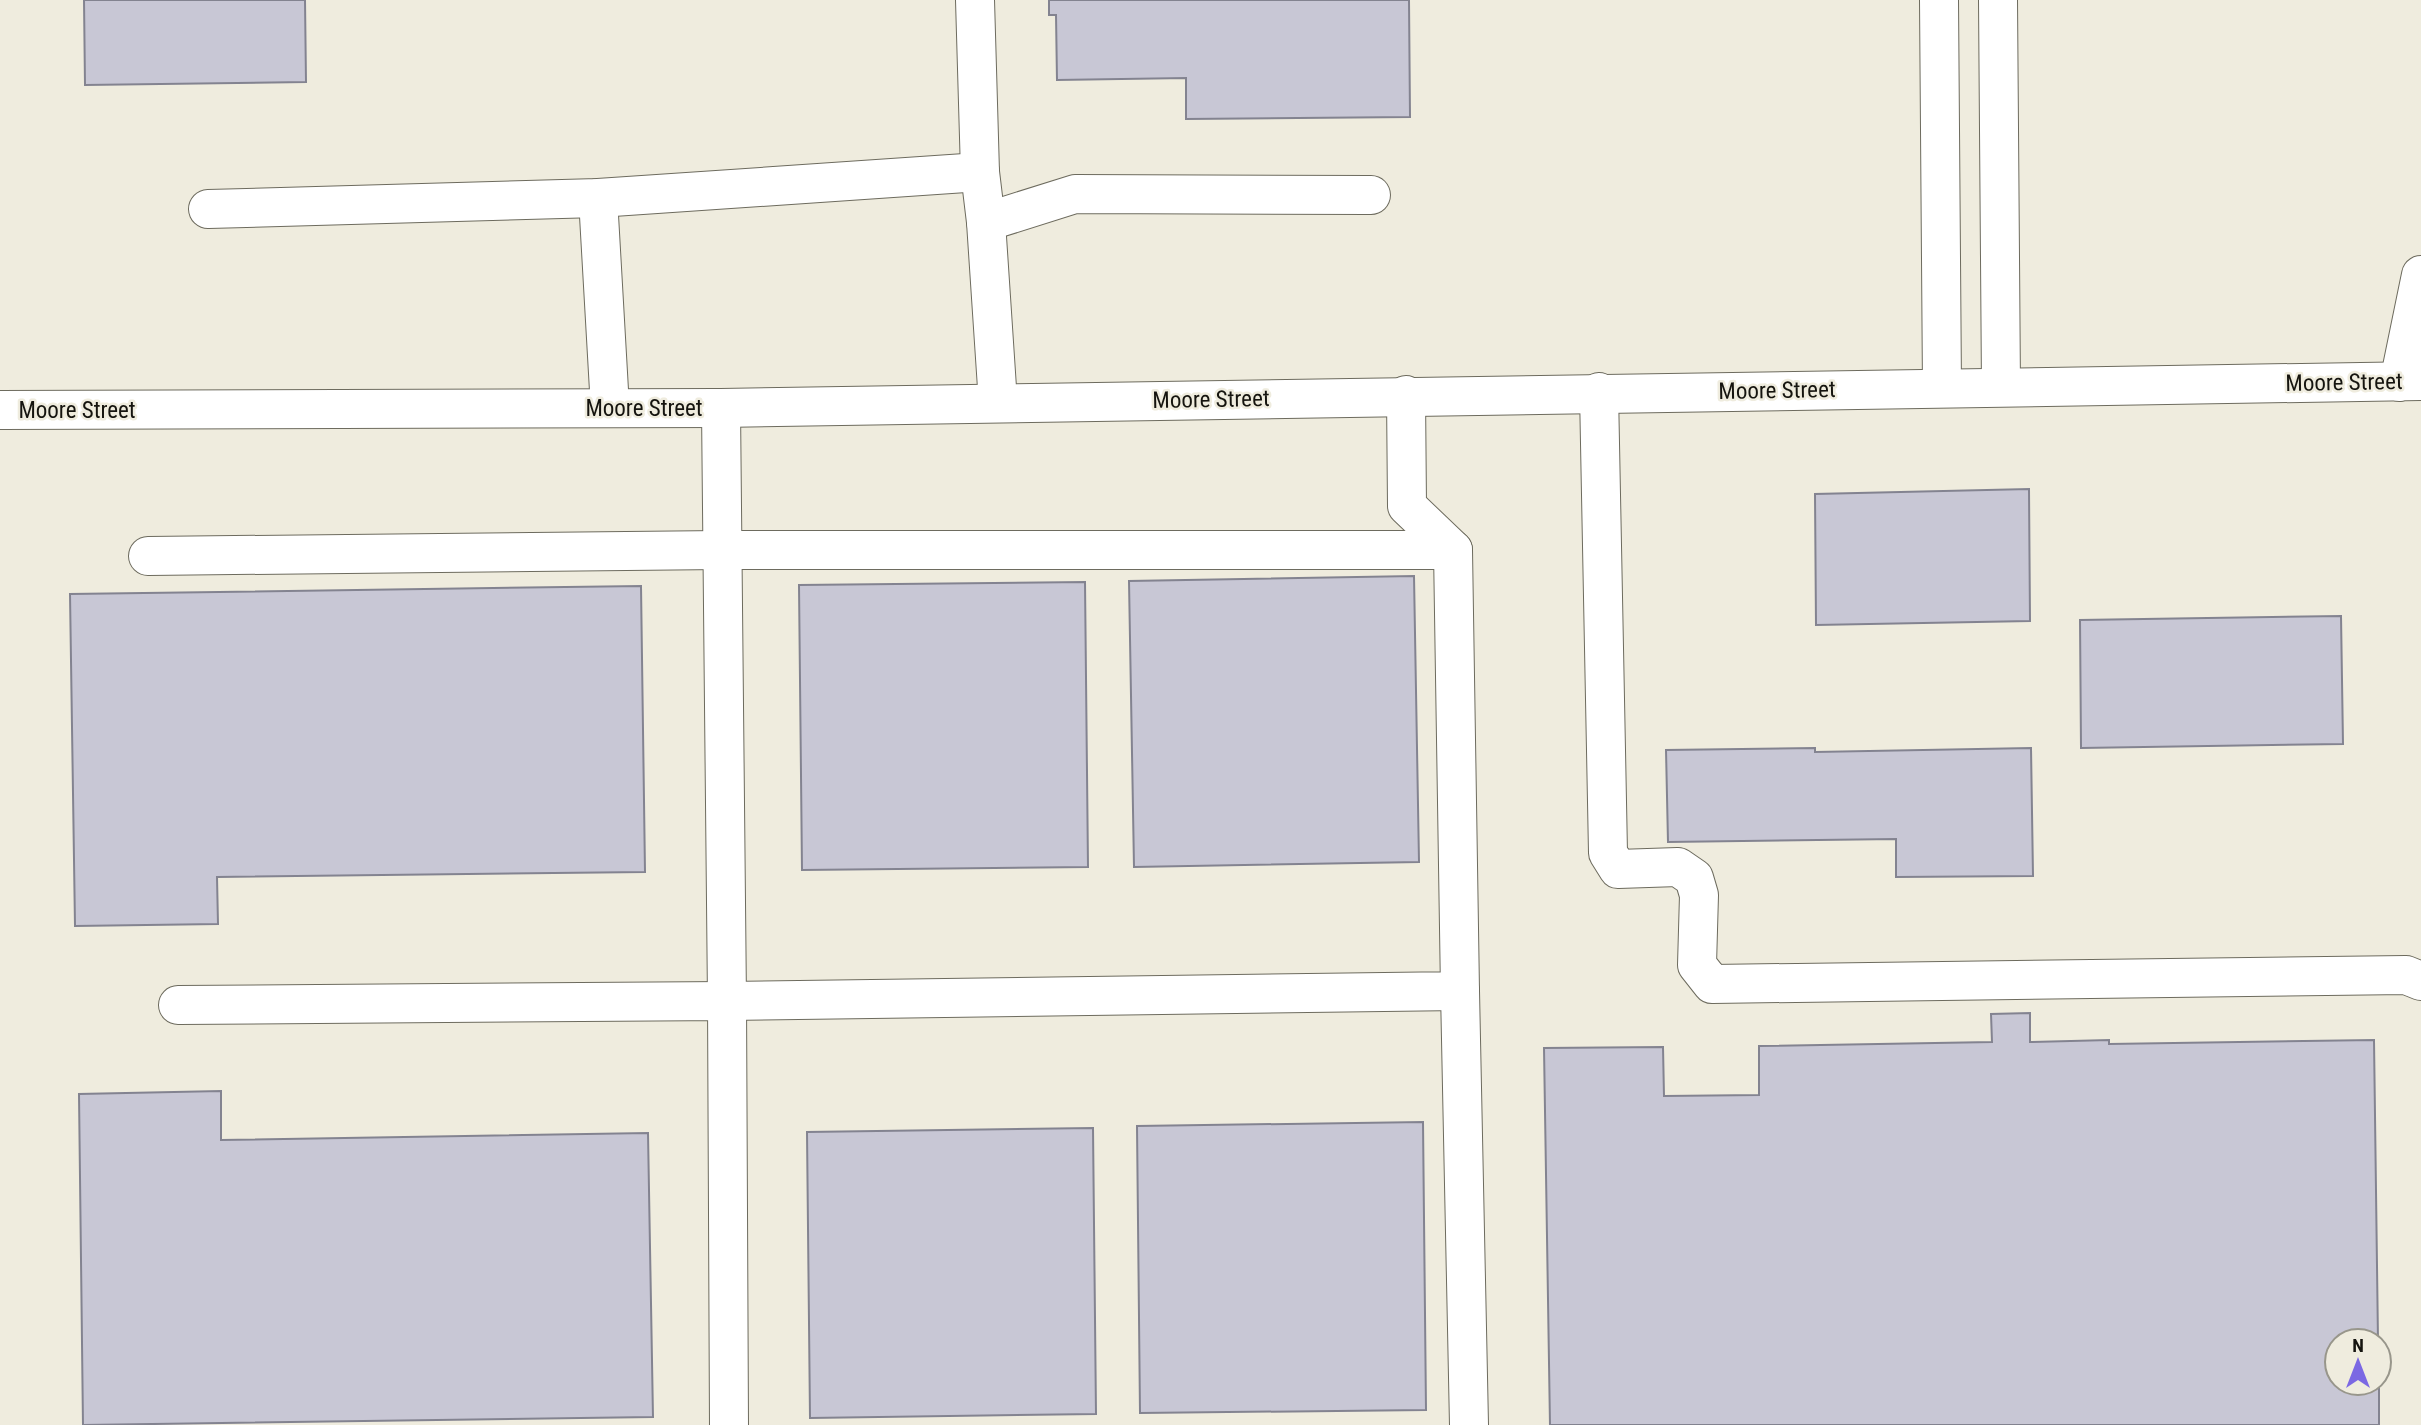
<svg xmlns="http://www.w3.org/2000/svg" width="2421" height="1425" viewBox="0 0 2421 1425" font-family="'Roboto Condensed',sans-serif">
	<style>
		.building { fill: #c8c7d5; stroke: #838390; stroke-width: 2 }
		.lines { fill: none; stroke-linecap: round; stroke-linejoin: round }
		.minor-casing { stroke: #6d6b5e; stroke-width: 40 }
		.minor { stroke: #fff; stroke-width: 38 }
		.labels { text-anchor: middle; stroke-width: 5; stroke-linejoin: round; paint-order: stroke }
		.street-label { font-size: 23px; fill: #15140f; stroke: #efecde }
	</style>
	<rect width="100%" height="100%" fill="#efecde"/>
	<g class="building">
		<polygon points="84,0 305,0 306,82 85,85"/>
		<polygon points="1049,0 1409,0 1410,117 1186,119 1186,78 1057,80 1056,15 1049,15"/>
		<polygon points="2029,489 2030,621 1816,625 1815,494"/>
		<polygon points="1414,576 1419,862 1134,867 1129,581"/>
		<polygon points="1085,582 1088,867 802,870 799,585"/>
		<polygon points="641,586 645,872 217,877 218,924 75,926 70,594"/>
		<polygon points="2341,616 2343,744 2081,748 2080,620"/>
		<polygon points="1815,748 1815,752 2031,748 2033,876 1896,877 1896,839 1668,842 1666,750"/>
		<polygon points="2030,1013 2030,1042 2109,1040 2109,1044 2374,1040 2378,1341 2337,1341 2337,1383 2379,1383 2379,1425 1550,1425 1544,1048 1663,1047 1664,1096 1759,1095 1759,1046 1992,1042 1991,1014"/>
		<polygon points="221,1091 221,1140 648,1133 653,1417 83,1425 79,1094"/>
		<polygon points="1423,1122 1426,1410 1140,1413 1137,1126"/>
		<polygon points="1093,1128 1096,1414 810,1418 807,1132"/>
	</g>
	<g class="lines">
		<g class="minor-casing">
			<g id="minor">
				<polyline points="975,0 980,172 986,222 998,403"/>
				<polyline points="1939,0 1942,388"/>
				<polyline points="1998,0 2001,387"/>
				<polyline points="598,198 610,408"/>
				<polyline points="208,209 598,198 980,172"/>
				<polyline points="986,222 1075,194 1371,195"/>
				<polyline points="2399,382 2421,275"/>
				<polyline points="1599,392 1608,853 1618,869 1678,867 1694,878 1699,895 1697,965 1712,984 2406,975 2421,981"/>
				<polyline points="721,408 727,1001 1460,991 1453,550 1407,506 1406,395"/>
				<polyline points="0,410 721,408 2421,381"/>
				<polyline points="148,556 721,550 1453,550"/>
				<polyline points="1460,991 1469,1425"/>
				<polyline points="178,1005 727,1001 729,1425"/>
			</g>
		</g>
		<use href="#minor" class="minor"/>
	</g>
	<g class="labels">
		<g class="street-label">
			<text transform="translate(2344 382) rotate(-1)" y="8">Moore Street</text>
			<text transform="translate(1777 390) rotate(-1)" y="8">Moore Street</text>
			<text transform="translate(1211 399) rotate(-1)" y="8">Moore Street</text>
			<text x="644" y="416">Moore Street</text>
			<text x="77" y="418">Moore Street</text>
		</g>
	</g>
	<g transform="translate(2358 1362)"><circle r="33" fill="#efecde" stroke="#98968b" stroke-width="2"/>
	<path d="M0-5L12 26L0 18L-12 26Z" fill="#7b68e3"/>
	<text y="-10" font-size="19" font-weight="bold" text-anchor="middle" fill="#15140f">N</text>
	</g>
</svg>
